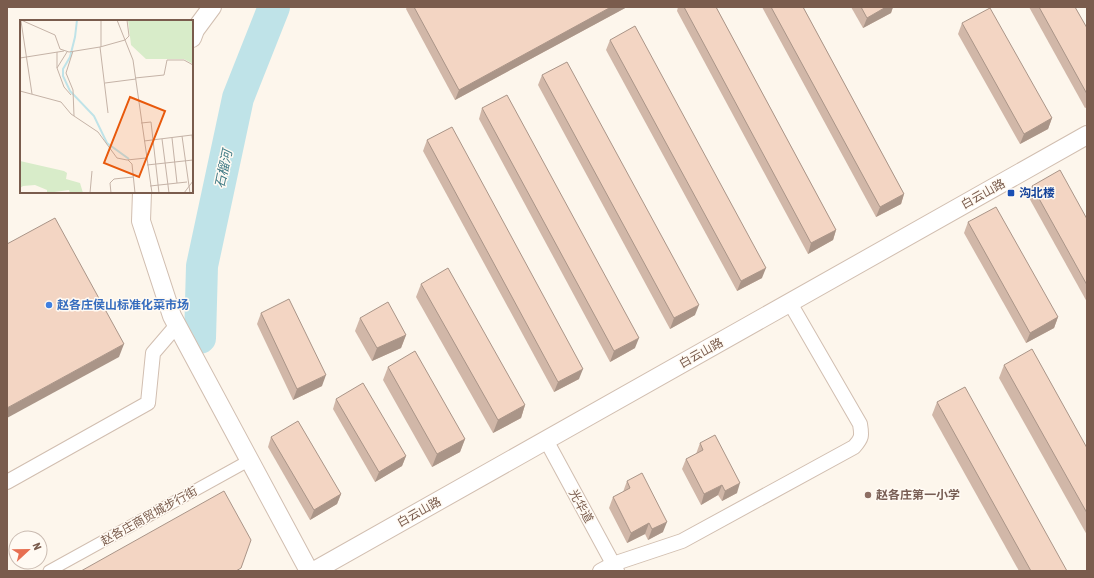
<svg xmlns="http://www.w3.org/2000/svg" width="1094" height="578" viewBox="0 0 1094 578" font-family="'Asap Condensed','Noto Sans SC',sans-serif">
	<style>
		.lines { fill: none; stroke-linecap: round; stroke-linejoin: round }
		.river { stroke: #bfe3e8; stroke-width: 32 }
		.pedestrian-casing { stroke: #d1beb0; stroke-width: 13 }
		.minor-casing { stroke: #d1beb0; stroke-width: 16 }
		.tertiary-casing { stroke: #d1beb0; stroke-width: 20 }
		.pedestrian { stroke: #fff; stroke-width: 11 }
		.minor { stroke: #fff; stroke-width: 14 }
		.tertiary { stroke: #fff; stroke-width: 18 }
		.wall { fill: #d1b7a8 }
		.shaded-wall { fill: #aa9588 }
		.building { fill: #f3d5c3; stroke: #aa9588 }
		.transit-dot { fill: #1a4fb4; stroke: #fffaf3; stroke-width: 1.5 }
		.shop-dot { fill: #3f7fe0; stroke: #fffaf3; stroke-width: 1.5 }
		.education-dot { fill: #8d6e63; stroke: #fffaf3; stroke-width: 1.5 }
		.labels { text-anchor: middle; stroke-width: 3; stroke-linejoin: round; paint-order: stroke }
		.transit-label { font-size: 12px; font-weight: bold; fill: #164399; stroke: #fffaf3; text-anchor: start }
		.street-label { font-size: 12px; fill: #7a5c4d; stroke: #fffaf3 }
		.shop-label { font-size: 12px; font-weight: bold; fill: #366cbe; stroke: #fffaf3; text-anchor: start }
		.education-label { font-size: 12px; font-weight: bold; fill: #785e54; stroke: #fffaf3; text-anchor: start }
		.water-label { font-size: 13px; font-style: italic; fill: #437c86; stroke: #fffaf3 }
		.inset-river { fill: none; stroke: #bfe3e8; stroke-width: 2 }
		.inset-road { fill: none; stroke: #c5b3a7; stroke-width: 1 }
		.view { fill: #e8590c; fill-opacity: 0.15; stroke: #e8590c; stroke-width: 2 }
		.inset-edge { fill: none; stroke: #7a5c4d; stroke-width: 2 }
	</style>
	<rect width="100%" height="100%" fill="#fdf6ec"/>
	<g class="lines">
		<polyline class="river" points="200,338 202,266 238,98 274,7"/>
		<g class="pedestrian-casing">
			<polyline id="pedestrian" points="49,571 250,460"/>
		</g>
		<g class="minor-casing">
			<g id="minor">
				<polyline points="546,440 617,571"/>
				<polyline points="7,482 148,403 153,353 177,325"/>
				<path d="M600,571L613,564L682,541L854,447C862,438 862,436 860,424L790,303"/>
			</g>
		</g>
		<g class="tertiary-casing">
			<g id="tertiary">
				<polyline points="192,38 195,30 212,7"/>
				<polyline points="142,192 141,221 172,316 309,571"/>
				<polyline points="314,571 1087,135"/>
			</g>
		</g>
		<use href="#pedestrian" class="pedestrian"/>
		<use href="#minor" class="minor"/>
		<use href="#tertiary" class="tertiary"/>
	</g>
	<g class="wall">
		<polygon points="407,7 627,7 455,100 406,9"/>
		<polygon points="678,7 716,7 836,230 833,240 808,254 677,11"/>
		<polygon points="762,7 803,7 904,194 901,204 876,217"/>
		<polygon points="851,7 893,7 891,13 863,28"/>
		<polygon points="1029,7 1075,7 1087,28 1087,107 1085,108"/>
		<polygon points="962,23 1052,118 1048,129 1020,144 958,34"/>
		<polygon points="610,40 762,278 737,291 606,50"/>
		<polygon points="542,75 695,315 670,329 538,85"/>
		<polygon points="482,108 635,348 610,362 479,119"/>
		<polygon points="427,140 579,379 554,392 423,151"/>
		<polygon points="1032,186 1087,219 1087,302 1028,196"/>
		<polygon points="968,222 1058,317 1054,328 1026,343 964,233"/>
		<polygon points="421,284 525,405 521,418 493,433 416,297"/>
		<polygon points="261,313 322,386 293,400 257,324"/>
		<polygon points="360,318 406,335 401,348 372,361 355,331"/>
		<polygon points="1004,365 1087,448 1087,535 999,378"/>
		<polygon points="388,367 465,439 460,452 432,467 383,380"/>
		<polygon points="336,399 406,456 402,466 375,482 333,409"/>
		<polygon points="937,402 1067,571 1019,571 932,415"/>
		<polygon points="271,437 341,494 337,504 310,520 268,447"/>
		<polygon points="700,443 737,493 722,501 718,495 701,505 682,469 686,459 696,454"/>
		<polygon points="627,481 663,532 648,540 645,534 627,543 609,508 613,497 623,492"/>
	</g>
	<g class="shaded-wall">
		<polygon points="611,7 627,7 455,100 459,90"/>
		<polygon points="886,7 893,7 891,13 863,28 867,18"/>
		<polygon points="1052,118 1048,129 1020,144 1024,134"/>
		<polygon points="904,194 901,204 876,217 880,207"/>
		<polygon points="836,230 833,240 808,254 811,243"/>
		<polygon points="766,268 762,278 737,291 741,281"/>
		<polygon points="699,305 695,315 670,329 674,318"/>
		<polygon points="1058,317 1054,328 1026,343 1030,333"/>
		<polygon points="406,335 401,348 372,361 377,348"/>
		<polygon points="639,338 635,348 610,362 614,351"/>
		<polygon points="124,344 119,357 7,418 7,408"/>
		<polygon points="583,369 579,379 554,392 558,382"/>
		<polygon points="326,375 322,386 293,400 297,389"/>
		<polygon points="525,405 521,418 493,433 498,420"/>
		<polygon points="465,439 460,452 432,467 437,454"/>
		<polygon points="406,456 402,466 375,482 379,472"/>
		<polygon points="740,483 737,493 722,501 725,491"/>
		<polygon points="722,485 718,495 701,505 704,494"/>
		<polygon points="341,494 337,504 310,520 314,510"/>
		<polygon points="667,522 663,532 648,540 652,529"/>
		<polygon points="649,523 645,534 627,543 631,533"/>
	</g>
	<g class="building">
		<polygon points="414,7 611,7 459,90"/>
		<polygon points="684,7 716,7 836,230 811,243"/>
		<polygon points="771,7 803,7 904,194 880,207"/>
		<polygon points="861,7 886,7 867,18"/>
		<polygon points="1039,7 1075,7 1087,28 1087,94"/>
		<polygon points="990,8 1052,118 1024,134 962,23"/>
		<polygon points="635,26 766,268 741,281 610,40"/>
		<polygon points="567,62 699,305 674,318 542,75"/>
		<polygon points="507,95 639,338 614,351 482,108"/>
		<polygon points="452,127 583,369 558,382 427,140"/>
		<polygon points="1060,170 1087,219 1087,285 1032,186"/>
		<polygon points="996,207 1058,317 1030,333 968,222"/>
		<polygon points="55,218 124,344 7,408 7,244"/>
		<polygon points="448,268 525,405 498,420 421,284"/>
		<polygon points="289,299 326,375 297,389 261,313"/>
		<polygon points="388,302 406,335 377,348 360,318"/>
		<polygon points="1032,349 1087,448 1087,513 1004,365"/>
		<polygon points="415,351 465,439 437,454 388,367"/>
		<polygon points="363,383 406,456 379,472 336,399"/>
		<polygon points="965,387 1067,571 1031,571 937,402"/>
		<polygon points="298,421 341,494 314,510 271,437"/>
		<polygon points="715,435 740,483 725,491 722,485 704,494 686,459 703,450 700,443"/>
		<polygon points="642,473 667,522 652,529 649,523 631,533 613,497 630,488 627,481"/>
		<polygon points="224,491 251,540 241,568 236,571 81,571"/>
	</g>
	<rect class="transit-dot" x="1007" y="189" width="8" height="8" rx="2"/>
	<circle class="shop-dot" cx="49" cy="305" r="4"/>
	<circle class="education-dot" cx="868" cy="495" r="4"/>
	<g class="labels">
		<g class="transit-label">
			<text x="1019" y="197">沟北楼</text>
		</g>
		<g class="street-label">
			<text transform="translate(983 194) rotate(-29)" y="4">白云山路</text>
			<text transform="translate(701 353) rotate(-29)" y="4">白云山路</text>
			<text transform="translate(581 506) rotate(61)" y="4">光华道</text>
			<text transform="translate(419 512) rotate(-29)" y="4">白云山路</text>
			<text transform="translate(149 516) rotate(-29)" y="4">赵各庄商贸城步行街</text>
		</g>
		<g class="shop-label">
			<text x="57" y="309">赵各庄侯山标准化菜市场</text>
		</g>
		<g class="education-label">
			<text x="876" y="499">赵各庄第一小学</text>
		</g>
		<g class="water-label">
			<text transform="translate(223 169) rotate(-78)" y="5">石榴河</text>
		</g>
	</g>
	<g transform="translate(20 20)">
		<rect width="173" height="173" fill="#fdf6ec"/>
		<path d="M108,0H173V44L164,39H126L111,25ZM0,141L44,151L47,153L46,159L60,163L63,173H50L49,170L27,173V170L15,165L3,166L0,168Z" fill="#d8ecc9"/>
		<path class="inset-river" d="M57,0L55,17L50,37L43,49V56L50,71L74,96L87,123L109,139"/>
		<path class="inset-road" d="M1,0L35,15L40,29L49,32L80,27L105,20L109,16L107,0M81,0V27M97,0L113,40L132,173M1,1L12,74M80,27L88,93M53,31L46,53L53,70L54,96M37,32V48M47,32L37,48L44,67L51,75M0,38L44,31M115,58L144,55L147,40H164L173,45M85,63L116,59M0,71L41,82L51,94L78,112L97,138L107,140L126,138M121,103L131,102L139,173M162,116L170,173M152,118L157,163M142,119L149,173M124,121L172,115L173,124M108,140L112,144L115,173M127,145L173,140M130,166L167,162M70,173L72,151M91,173L90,163L94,159L113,157M164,173L173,161"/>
		<path class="view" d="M110,77L145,91L119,157L84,143Z"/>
		<rect width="173" height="173" class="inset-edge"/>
	</g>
	<rect width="1094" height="578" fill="none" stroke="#7a5c4d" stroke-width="16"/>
	<g transform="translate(28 550) rotate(68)"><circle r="19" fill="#fffaf3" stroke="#cabbb1"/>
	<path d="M0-3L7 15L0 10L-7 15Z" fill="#e76f51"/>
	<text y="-6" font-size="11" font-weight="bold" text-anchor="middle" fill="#7a5c4d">N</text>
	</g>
</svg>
